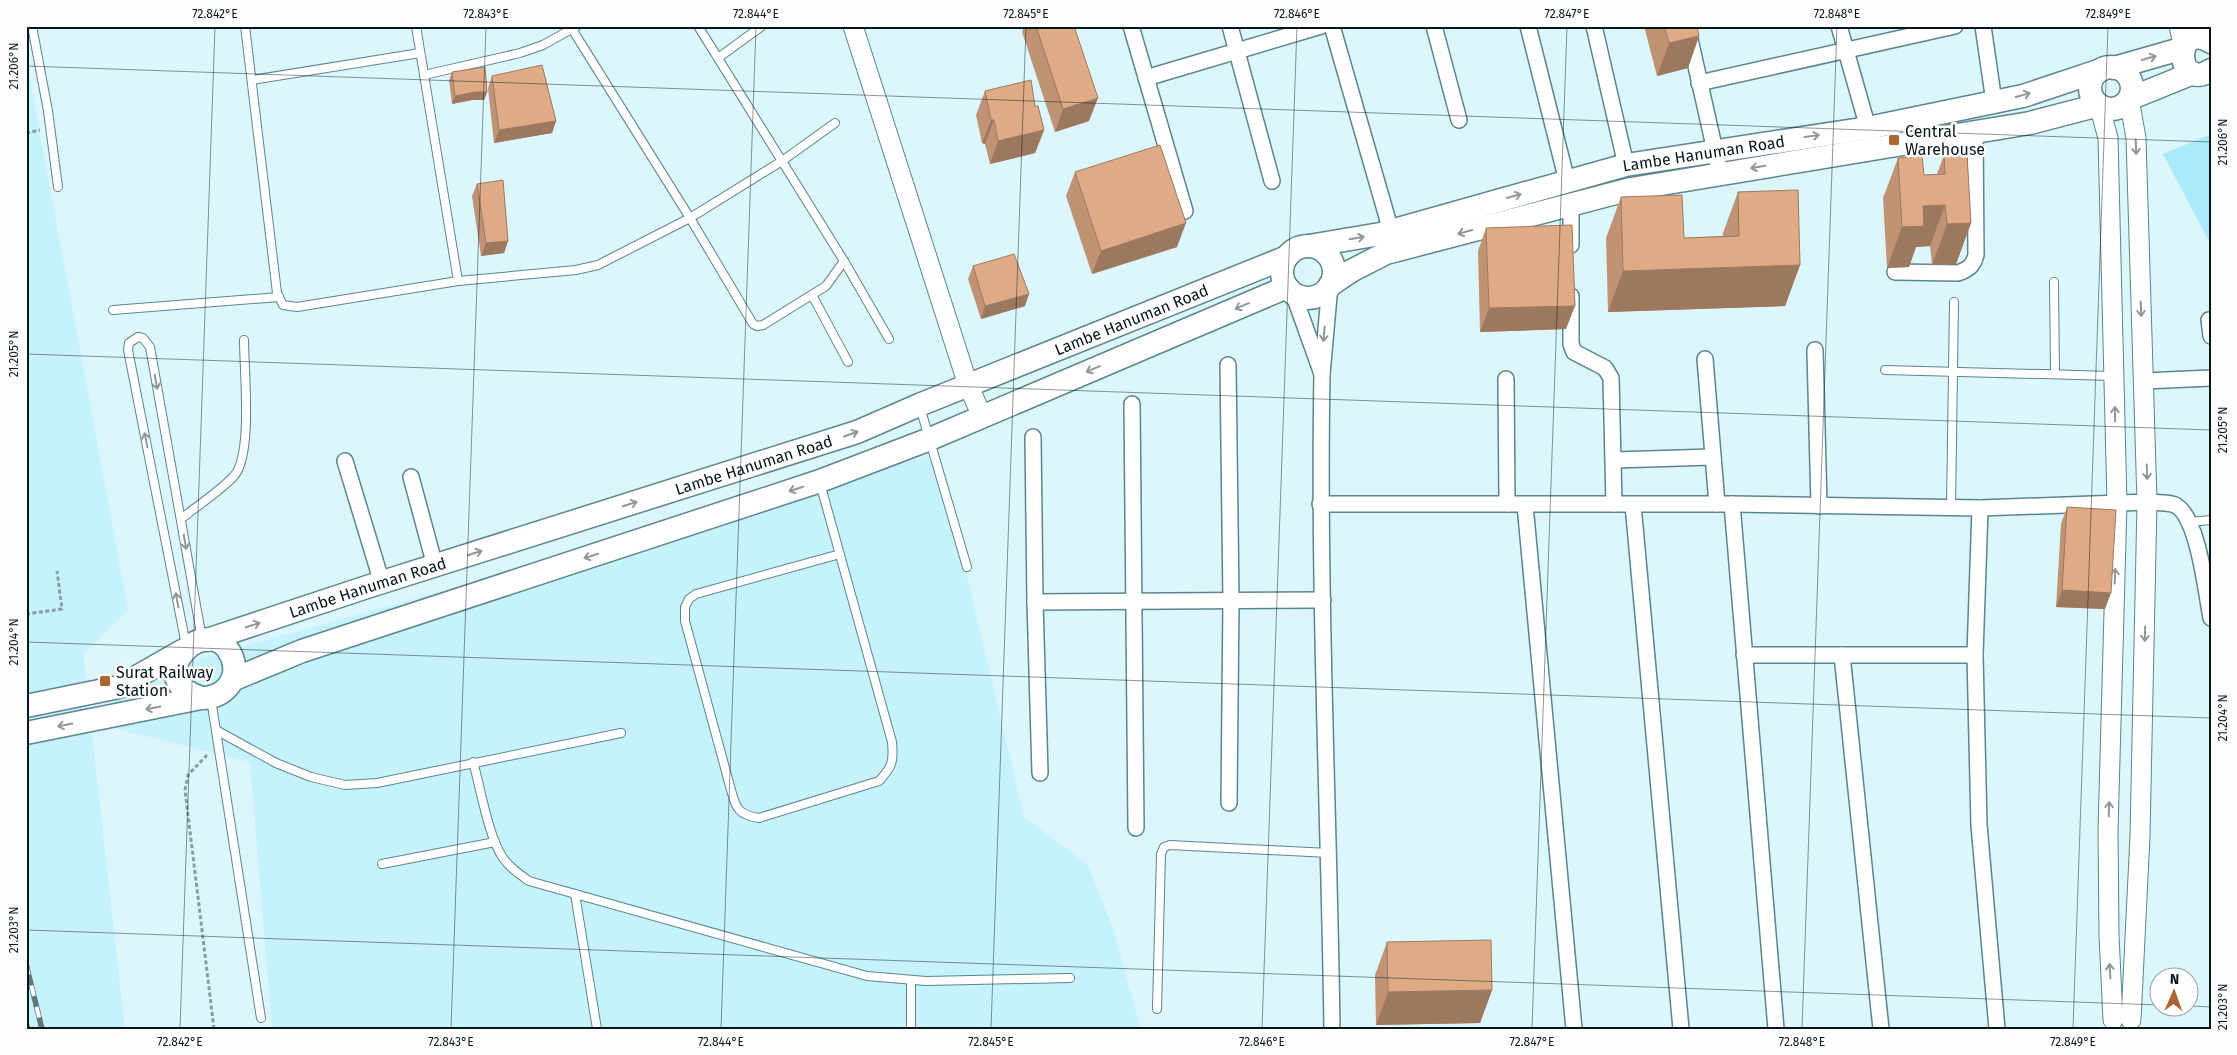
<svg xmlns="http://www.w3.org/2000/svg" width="2237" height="1055" viewBox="0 0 2237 1055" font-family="'Fira Sans',sans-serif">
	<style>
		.built { fill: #c6f2fc }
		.green { fill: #abeaf9 }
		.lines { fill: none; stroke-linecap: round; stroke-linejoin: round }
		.service-casing { stroke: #5b858f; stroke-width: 10 }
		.minor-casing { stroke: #5b858f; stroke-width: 18 }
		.tertiary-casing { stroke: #5b858f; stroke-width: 21 }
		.secondary-casing { stroke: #5b858f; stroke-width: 25 }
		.path { stroke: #859ca1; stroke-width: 3; stroke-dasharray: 4 2.5; stroke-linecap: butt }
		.service { stroke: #fff; stroke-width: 8 }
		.minor { stroke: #fff; stroke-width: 15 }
		.tertiary { stroke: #fff; stroke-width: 19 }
		.secondary { stroke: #fff; stroke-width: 22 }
		.rail-casing { stroke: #5f7579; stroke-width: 5.5 }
		.rail { stroke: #fdfdfd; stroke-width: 4; stroke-dasharray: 11; stroke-linecap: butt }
		.wall { fill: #c09374 }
		.shaded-wall { fill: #9c785e }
		.building { fill: #dfab87; stroke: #9c785e }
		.oneway { stroke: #8f9798 }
		.ticks { fill: none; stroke: #06171b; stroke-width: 1; stroke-opacity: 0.45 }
		.poi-dot { fill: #aa6735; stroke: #fdfdfd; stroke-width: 2 }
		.labels { text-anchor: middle; stroke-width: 5; stroke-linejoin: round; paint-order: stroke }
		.poi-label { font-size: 16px; fill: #06171b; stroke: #fdfdfd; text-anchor: start }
		.street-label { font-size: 16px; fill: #06171b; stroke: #fdfdfd }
		.neatline { fill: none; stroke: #06171b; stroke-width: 2 }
		.ticks-label { font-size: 12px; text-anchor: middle; fill: #06171b }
	</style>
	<rect width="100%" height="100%" fill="#dbf6fc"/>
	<g class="built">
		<polygon points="26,58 128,610 83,654 125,1029 26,1029"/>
		<polygon points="938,453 1024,817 1088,865 1112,926 1141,1029 272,1029 250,762 117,729 109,684"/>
	</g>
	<polygon class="green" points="2211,134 2211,245 2163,154"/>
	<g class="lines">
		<g class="service-casing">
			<g id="service">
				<polyline points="32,26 48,111 58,187"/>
				<polyline points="245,26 277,293 283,305 297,307 458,281 576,270 598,265 690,218 782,161 835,123"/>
				<polyline points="416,26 458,281"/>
				<polyline points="698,26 844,261 889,339"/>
				<polyline points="572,29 690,218 753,324 757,326 763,325 826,286 844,261"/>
				<polyline points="718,58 762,26"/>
				<polyline points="424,75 520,53 543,45 577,26"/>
				<polyline points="252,80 420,53"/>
				<polyline points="2054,282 2055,374"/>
				<polyline points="812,295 848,362"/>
				<polyline points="113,310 279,297"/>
				<polyline points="1885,370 2113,376"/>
				<polyline points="920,407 967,567"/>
				<path d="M820,483L892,742C894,762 892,767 879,781L759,818C739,815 736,809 731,790L685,621V607L689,599L696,594L840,554"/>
				<polyline points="1951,508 1954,302"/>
				<path d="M181,519C198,505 219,492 234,476C253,455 244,371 244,340"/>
				<polyline points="2190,522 2211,520"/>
				<polyline points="186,645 128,350 129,343 138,337 143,338 150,347 202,639"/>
				<polyline points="211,699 261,1018"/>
				<polyline points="216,730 276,763 311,777 345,785 377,783 621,733"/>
				<path d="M473,762C481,789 488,836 503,858C510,868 519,874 529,881L867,976L926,981L1070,978"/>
				<polyline points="382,864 495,842"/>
				<polyline points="575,894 597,1029"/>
				<polyline points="911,980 911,1029"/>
				<polyline points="1157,1009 1161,854 1164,847 1170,845 1329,853"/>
			</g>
		</g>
		<g class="minor-casing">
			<g id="minor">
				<polyline points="1131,26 1185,211"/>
				<polyline points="1230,26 1272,181"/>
				<polyline points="1332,26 1391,231"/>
				<polyline points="1434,26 1459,120"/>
				<polyline points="1528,26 1567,181"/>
				<polyline points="1594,26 1626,165"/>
				<polyline points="1687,26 1720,173"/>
				<polyline points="1839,26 1868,128"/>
				<polyline points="1983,26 1994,102"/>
				<polyline points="1146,78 1321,26"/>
				<polyline points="1699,83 1955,26"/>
				<polyline points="1571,204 1571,245"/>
				<path d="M1895,272L1958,273C1969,269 1973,266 1976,255L1975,132"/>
				<polyline points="1293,293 1322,374 1330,285"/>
				<polyline points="1571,296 1571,344 1574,352 1605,368 1611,378 1614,504"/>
				<polyline points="2209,320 2211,336"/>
				<polyline points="1815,350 1819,506"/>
				<polyline points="1705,359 1717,504"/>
				<polyline points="1228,365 1231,600 1229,803"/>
				<path d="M1322,374C1318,592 1329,811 1332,1029"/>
				<polyline points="1506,379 1507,504"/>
				<polyline points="2144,381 2211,378"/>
				<polyline points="1132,404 1136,828"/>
				<polyline points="1033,437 1035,602 1040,773"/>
				<polyline points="1614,460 1713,457"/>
				<polyline points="345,461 382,583"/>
				<polyline points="411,477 435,566"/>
				<path d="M1320,504H1732L1980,508L2147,502C2155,503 2168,502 2175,505C2198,516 2206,592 2211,618"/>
				<polyline points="1732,504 1776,1029"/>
				<polyline points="1525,505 1574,1029"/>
				<polyline points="1633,505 1681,1029"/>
				<polyline points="1980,508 1975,655 1979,825 1997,1029"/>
				<polyline points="1035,602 1323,600"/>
				<polyline points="1744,655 1975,655"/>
				<polyline points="1842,655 1881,1029"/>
			</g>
		</g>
		<g class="tertiary-casing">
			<g id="tertiary">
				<polyline points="853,26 968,385 982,416"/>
				<polyline points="2179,26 2184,48"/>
				<polyline points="2129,99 2136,138 2147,502 2140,836 2131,1020"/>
				<polyline points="2099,105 2108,138 2117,503 2108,831 2109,935 2113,1020"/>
			</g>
		</g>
		<g class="secondary-casing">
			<g id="secondary">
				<path d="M2211,42C2173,19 2175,94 2211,70"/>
				<circle cx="2111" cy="88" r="21"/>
				<polyline points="2114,68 2184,48"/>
				<polyline points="2129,99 2193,73"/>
				<path id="s1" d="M1309,246L1380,234L1626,165L1868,128L2023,96L2101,70"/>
				<circle cx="1308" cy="272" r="26"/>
				<polyline points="1330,285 1351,271 1386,253 1631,189 2030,123 2099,105"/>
				<path id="s2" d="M207,640L370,586L857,432L919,405L1287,257"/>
				<polyline points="232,680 302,651 820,481 930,439 1287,287"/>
				<polyline points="26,706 119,687 182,651"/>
				<path d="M26,733L201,698C223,698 241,681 232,657C211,607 137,677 201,698"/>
			</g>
		</g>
		<g class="path">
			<polyline points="26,133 40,130"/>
			<polyline points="26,614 62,609 57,571"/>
			<polyline points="207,755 188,775 185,790 214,1029"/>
		</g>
		<use href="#service" class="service"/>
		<use href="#minor" class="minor"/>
		<use href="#tertiary" class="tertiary"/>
		<use href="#secondary" class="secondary"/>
		<g class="rail-casing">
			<g id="rail">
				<polyline points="26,964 42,1029"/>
				<polyline points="26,1023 28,1029"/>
			</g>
		</g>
		<use href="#rail" class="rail"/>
	</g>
	<g class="wall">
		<polygon points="1024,26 1074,26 1089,121 1055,132 1022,32"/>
		<polygon points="1644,26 1697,26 1699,36 1688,68 1657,76"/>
		<polygon points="452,72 487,92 484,100 472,100 452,104 449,80"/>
		<polygon points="492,76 556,121 552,133 494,143 488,88"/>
		<polygon points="985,91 1035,106 1044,130 1035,153 990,164 985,144 982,143 976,115"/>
		<polygon points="1944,155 1971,223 1956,264 1932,265 1930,246 1916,247 1909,267 1887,268 1883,198 1898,158 1924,175 1937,174"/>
		<polygon points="1075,172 1177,247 1092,274 1066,196"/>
		<polygon points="477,184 508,241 504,253 481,256 472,196"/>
		<polygon points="1738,192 1800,265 1785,306 1608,312 1606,238 1621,197 1684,238 1723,236 1723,233"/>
		<polygon points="1486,228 1566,329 1480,332 1478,251"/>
		<polygon points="973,266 1025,306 981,319 968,279"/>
		<polygon points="2067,507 2105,609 2056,607 2061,524"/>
		<polygon points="1387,942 1492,990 1480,1023 1376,1025 1375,975"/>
	</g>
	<g class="shaded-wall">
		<polygon points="1699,36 1688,68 1657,76 1669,43"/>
		<polygon points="475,92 487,92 484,100 472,100 452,104 455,96"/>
		<polygon points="1098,98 1089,121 1055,132 1063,109"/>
		<polygon points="991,120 994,120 985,144 982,143"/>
		<polygon points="556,121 552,133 494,143 499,130"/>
		<polygon points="1044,130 1035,153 990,164 998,141"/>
		<polygon points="1945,205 1930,246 1916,247 1909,267 1887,268 1902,227 1923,206"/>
		<polygon points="1186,223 1177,247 1092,274 1101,251"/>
		<polygon points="1971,223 1956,264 1932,265 1947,224"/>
		<polygon points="508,241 504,253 481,256 486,243"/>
		<polygon points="1800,265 1785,306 1608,312 1623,271"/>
		<polygon points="1029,294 1025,306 981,319 985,306"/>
		<polygon points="1575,306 1566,329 1480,332 1489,308"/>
		<polygon points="2062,590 2111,593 2105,609 2056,607"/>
		<polygon points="1492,990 1480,1023 1376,1025 1388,992"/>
	</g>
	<g class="building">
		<polygon points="1036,26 1074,26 1098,98 1063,109"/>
		<polygon points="1664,26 1697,26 1699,36 1669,43"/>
		<polygon points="542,65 556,121 499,130 492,76"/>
		<polygon points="485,67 487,92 475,92 455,96 452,72"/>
		<polygon points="1031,80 1035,106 1038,106 1044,130 998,141 994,120 991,120 985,91"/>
		<polygon points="1160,145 1186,223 1101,251 1075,172"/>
		<polygon points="1967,154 1971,223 1947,224 1945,205 1923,206 1924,226 1902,227 1898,158 1922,156 1924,175 1945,174 1944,155"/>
		<polygon points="503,180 508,241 486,243 477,184"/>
		<polygon points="1798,190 1800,265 1623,271 1621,197 1682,195 1684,238 1739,236 1738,192"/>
		<polygon points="1572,225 1575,306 1489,308 1486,228"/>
		<polygon points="1014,254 1029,294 985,306 973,266"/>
		<polygon points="2067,507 2116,510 2111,593 2062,590"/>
		<polygon points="1491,940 1492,990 1388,992 1387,942"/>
	</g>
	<defs><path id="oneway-shaft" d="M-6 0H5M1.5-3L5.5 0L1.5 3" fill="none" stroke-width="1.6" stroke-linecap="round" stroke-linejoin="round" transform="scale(1.25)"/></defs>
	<g class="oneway">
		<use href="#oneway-shaft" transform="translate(2149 58) rotate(-16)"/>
		<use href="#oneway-shaft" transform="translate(2023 95) rotate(-15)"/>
		<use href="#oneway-shaft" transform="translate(1812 136) rotate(-8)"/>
		<use href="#oneway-shaft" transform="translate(2136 147) rotate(88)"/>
		<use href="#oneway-shaft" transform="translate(1758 167) rotate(171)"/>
		<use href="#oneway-shaft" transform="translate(1514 196) rotate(-16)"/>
		<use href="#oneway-shaft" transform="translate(1465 232) rotate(165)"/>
		<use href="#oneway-shaft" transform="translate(1357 238) rotate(-9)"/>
		<use href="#oneway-shaft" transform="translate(1242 306) rotate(157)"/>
		<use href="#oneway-shaft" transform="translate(2141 309) rotate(88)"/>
		<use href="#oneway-shaft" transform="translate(1324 334) rotate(95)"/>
		<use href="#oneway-shaft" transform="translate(1093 369) rotate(157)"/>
		<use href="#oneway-shaft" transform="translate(156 382) rotate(80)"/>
		<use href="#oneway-shaft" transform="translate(2115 414) rotate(-91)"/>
		<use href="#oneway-shaft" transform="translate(851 434) rotate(-19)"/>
		<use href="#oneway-shaft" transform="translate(146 440) rotate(-101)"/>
		<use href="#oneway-shaft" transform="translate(2147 472) rotate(88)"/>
		<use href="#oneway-shaft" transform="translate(796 489) rotate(162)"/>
		<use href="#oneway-shaft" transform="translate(630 504) rotate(-18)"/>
		<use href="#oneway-shaft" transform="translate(185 542) rotate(80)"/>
		<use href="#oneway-shaft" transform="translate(475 553) rotate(-18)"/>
		<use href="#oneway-shaft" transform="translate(591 556) rotate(162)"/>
		<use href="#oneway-shaft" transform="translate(2115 576) rotate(-88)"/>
		<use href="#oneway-shaft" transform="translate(177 600) rotate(-101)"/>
		<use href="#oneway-shaft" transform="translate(253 625) rotate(-18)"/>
		<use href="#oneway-shaft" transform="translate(2145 634) rotate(91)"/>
		<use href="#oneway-shaft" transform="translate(153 708) rotate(169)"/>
		<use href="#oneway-shaft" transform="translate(65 725) rotate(169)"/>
		<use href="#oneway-shaft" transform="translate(2109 809) rotate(-88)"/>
		<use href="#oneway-shaft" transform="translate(2110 971) rotate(-93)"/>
	</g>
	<path class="ticks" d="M26,66L2211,142M26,354L2211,430M26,642L2211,718M26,930L2160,1005M2190,1006L2211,1007M180,1029L215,26M451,1029L486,26M721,1029L756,26M991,1029L1026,26M1262,1029L1297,26M1532,1029L1567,26M1802,1029L1837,26M2073,1029L2108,26"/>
	<g class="poi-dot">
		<rect x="1888" y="134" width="12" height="12" rx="2.5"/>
		<rect x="99" y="675" width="12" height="12" rx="2.5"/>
	</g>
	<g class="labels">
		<g class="poi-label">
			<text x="1905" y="137">Central<tspan x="1905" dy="18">Warehouse</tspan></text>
			<text x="116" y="678">Surat Railway<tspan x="116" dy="18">Station</tspan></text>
		</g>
		<g class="street-label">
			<text dy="6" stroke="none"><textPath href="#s1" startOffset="406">Lambe Hanuman Road</textPath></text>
			<text dy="6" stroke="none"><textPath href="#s2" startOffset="979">Lambe Hanuman Road</textPath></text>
			<text dy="6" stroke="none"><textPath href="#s2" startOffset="574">Lambe Hanuman Road</textPath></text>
			<text dy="6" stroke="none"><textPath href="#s2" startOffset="169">Lambe Hanuman Road</textPath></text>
		</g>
	</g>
	<rect width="2237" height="1055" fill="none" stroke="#fdfdfd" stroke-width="55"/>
	<g transform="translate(2174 992) rotate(2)"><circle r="24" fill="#fdfdfd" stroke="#9aa1a3"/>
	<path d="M0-4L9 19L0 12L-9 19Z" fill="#aa6735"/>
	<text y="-8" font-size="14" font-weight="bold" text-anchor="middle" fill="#06171b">N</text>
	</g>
	<rect x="28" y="28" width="2182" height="1000" class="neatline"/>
	<g class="ticks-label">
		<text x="215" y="18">72.842°E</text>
		<text x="486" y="18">72.843°E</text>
		<text x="756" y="18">72.844°E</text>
		<text x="1026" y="18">72.845°E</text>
		<text x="1297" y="18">72.846°E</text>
		<text x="1567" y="18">72.847°E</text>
		<text x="1837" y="18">72.848°E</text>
		<text x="2108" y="18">72.849°E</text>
		<text transform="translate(14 66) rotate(-90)" y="4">21.206°N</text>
		<text transform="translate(2223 142) rotate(-90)" y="4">21.206°N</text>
		<text transform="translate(14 354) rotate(-90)" y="4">21.205°N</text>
		<text transform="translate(2223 430) rotate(-90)" y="4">21.205°N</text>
		<text transform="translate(14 642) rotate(-90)" y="4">21.204°N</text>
		<text transform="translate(2223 718) rotate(-90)" y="4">21.204°N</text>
		<text transform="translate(14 930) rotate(-90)" y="4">21.203°N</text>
		<text transform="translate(2223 1007) rotate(-90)" y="4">21.203°N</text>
		<text x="180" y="1046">72.842°E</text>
		<text x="451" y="1046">72.843°E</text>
		<text x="721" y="1046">72.844°E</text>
		<text x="991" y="1046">72.845°E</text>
		<text x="1262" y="1046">72.846°E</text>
		<text x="1532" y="1046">72.847°E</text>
		<text x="1802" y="1046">72.848°E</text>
		<text x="2073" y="1046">72.849°E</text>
	</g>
</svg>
